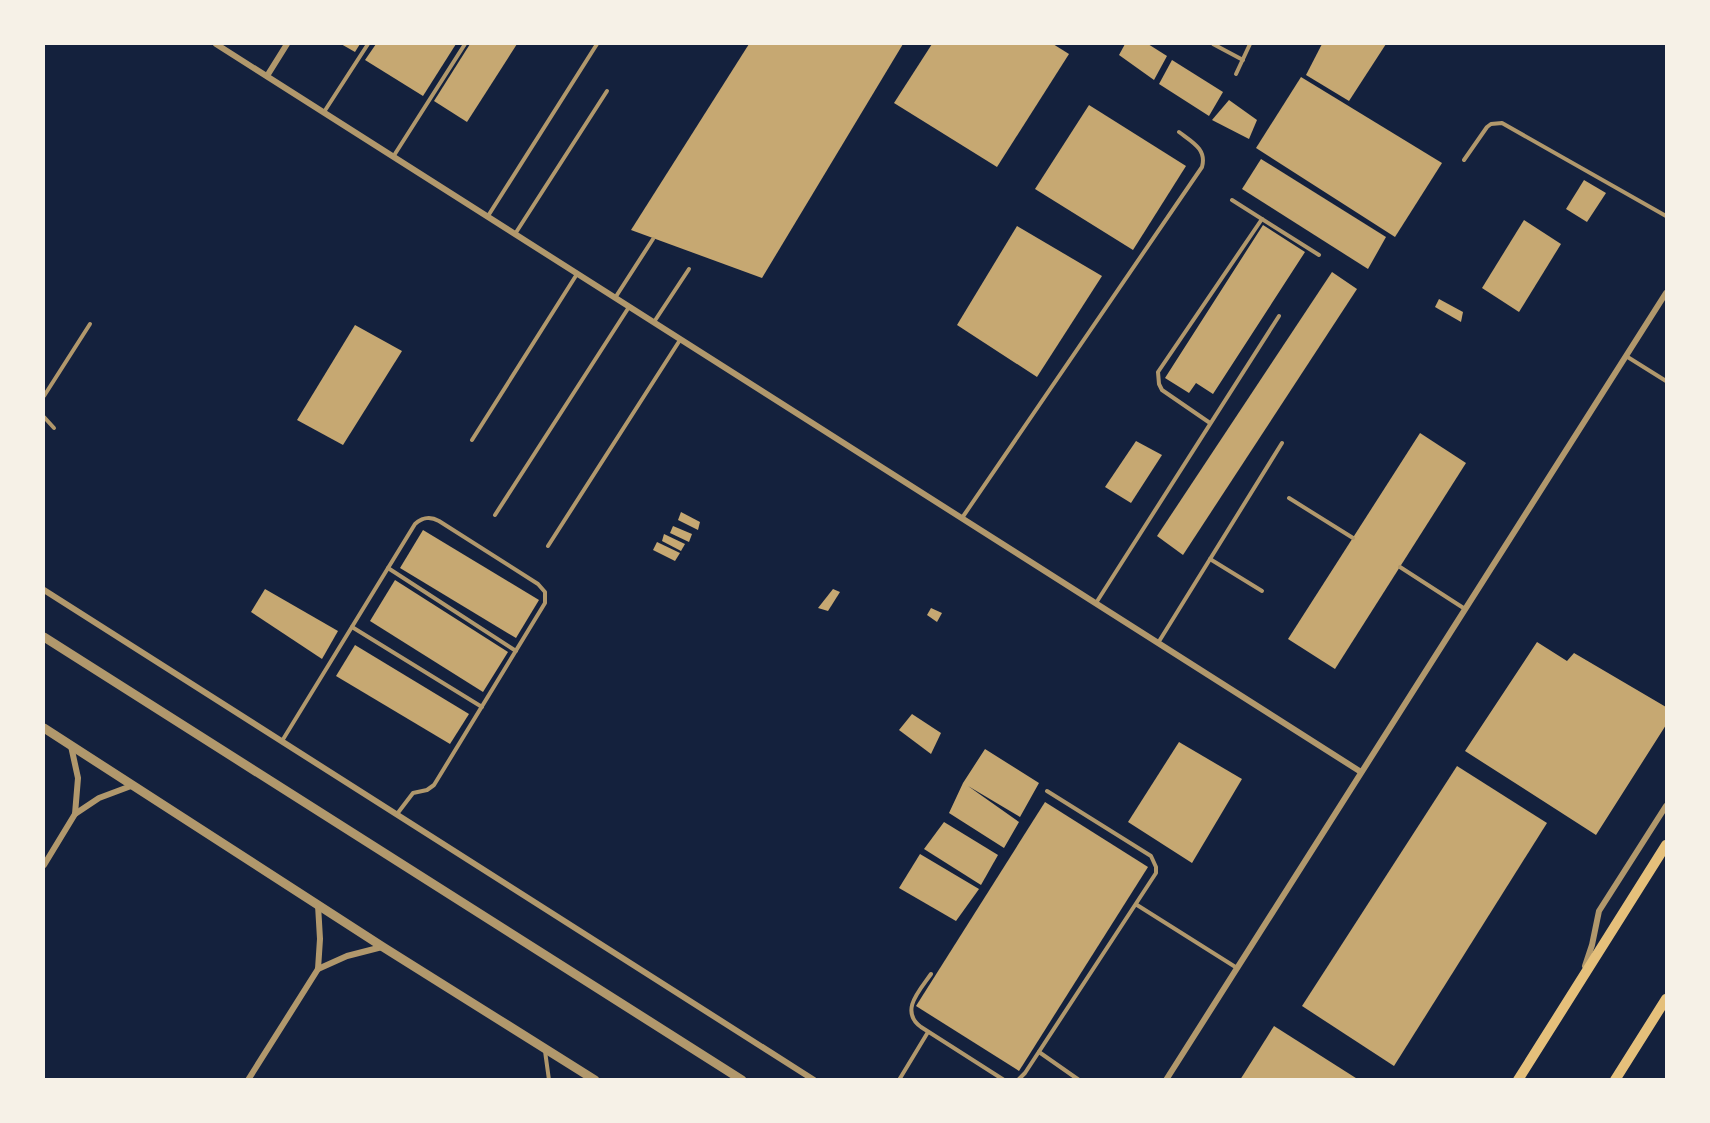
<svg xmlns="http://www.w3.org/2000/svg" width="1710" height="1123" viewBox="0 0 1710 1123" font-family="'Noto Sans',sans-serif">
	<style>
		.building { fill: #c6a872 }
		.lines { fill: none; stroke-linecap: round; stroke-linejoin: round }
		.service { stroke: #b1986c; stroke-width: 4 }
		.minor { stroke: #b1986c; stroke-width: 6 }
		.tertiary { stroke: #b1986c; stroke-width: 9 }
		.secondary { stroke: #e5c07b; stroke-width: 10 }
	</style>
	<rect width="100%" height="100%" fill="#14213d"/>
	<g class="building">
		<polygon points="341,44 360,44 355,52"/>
		<polygon points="376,44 456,44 423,96 365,60"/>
		<polygon points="470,44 517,44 467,122 434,101"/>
		<polygon points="749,44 903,44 762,278 631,230"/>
		<polygon points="932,44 1053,44 1069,54 997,167 894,103"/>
		<polygon points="1125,44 1148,44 1167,56 1154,80 1119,55"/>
		<polygon points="1322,44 1386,44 1349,101 1306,75"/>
		<polygon points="1172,60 1223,92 1209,116 1159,84"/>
		<polygon points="1301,77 1442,163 1395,237 1256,148"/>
		<polygon points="1229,100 1257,120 1249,139 1212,120"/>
		<polygon points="1089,105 1186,166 1133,250 1035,189"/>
		<polygon points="1261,159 1386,237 1368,269 1242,189"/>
		<polygon points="1584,180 1606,193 1587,222 1566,209"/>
		<polygon points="1524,220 1561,244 1519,312 1482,288"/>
		<polygon points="1263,225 1305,252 1213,394 1196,383 1189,393 1165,378"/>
		<polygon points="1017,226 1102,276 1037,377 957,325"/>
		<polygon points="1332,272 1357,289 1183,555 1157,536"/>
		<polygon points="1439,299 1463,312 1461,322 1435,307"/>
		<polygon points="355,325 402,351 343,445 297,420"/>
		<polygon points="1420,433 1466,463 1335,669 1288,639"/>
		<polygon points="1136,441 1162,455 1131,503 1105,487"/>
		<polygon points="681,512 700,522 698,530 678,520"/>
		<polygon points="673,526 692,534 689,542 670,533"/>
		<polygon points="423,530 539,600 516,638 400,568"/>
		<polygon points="664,534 685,544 681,551 662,541"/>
		<polygon points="657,542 680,553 675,561 653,550"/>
		<polygon points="395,580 508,652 483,692 370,621"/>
		<polygon points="265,589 338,631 322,659 251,612"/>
		<polygon points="833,589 840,592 828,611 818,608"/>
		<polygon points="931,608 942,613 937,622 927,615"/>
		<polygon points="1537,642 1567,661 1574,653 1666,707 1666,725 1596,835 1465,751"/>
		<polygon points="355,645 469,714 450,744 336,676"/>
		<polygon points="912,714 941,733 931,754 899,730"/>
		<polygon points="1179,742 1242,779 1192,863 1128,822"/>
		<polygon points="985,749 1039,783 1020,817 968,786 1019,822 1004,848 949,813 963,783"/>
		<polygon points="1457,766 1547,823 1394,1066 1302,1006"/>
		<polygon points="1045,802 1148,867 1019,1071 916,1006"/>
		<polygon points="944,822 998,855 981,885 924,849"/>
		<polygon points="920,854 979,889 956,921 899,888"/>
		<polygon points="1274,1026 1359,1080 1240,1080"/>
	</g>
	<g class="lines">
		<g class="service">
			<polyline points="1213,44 1243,60"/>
			<polyline points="1236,74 1250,44"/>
			<polyline points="324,112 368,44"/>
			<polyline points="393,157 465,44"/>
			<polyline points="1464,160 1487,127 1491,124 1502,123 1666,216"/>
			<polyline points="1232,200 1319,255"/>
			<polyline points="488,216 597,44"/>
			<polyline points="515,234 607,91"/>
			<polyline points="615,298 653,239"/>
			<polyline points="654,322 689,269"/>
			<polyline points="1626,356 1666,381"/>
			<polyline points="44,396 90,324"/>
			<polyline points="44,417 54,428"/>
			<polyline points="1210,423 1162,390 1159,384 1158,372 1262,219"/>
			<polyline points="472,440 577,274"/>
			<polyline points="1289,498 1353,538"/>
			<polyline points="495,515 629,307"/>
			<path d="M962,518L1202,167C1207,149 1192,142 1179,132"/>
			<polyline points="548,546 680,340"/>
			<polyline points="1210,559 1262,591"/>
			<polyline points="1400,567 1465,609"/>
			<polyline points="388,568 516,651"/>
			<polyline points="1096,603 1279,316"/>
			<polyline points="352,627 482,707"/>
			<polyline points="1158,643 1282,443"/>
			<path d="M282,741L415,524C423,517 430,516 439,521L538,584L545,592V603L434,785L427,790L413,793L397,814"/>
			<polyline points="1137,905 1237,968"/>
			<path d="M931,974C920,990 899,1011 921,1027L1004,1080"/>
			<polyline points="545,1051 549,1080"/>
			<polyline points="1039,1052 1079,1080"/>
			<polyline points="899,1080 928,1032"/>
			<polyline points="1018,1080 1025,1073 1156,873 1156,867 1151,856 1047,791"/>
		</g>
		<g class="minor">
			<polyline points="216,44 1361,772"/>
			<polyline points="267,76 287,44"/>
			<polyline points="44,590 814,1080"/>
			<polyline points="71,746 78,778 75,814"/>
			<polyline points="44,865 75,814 99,798 131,786"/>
			<polyline points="1585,966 1592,945 1599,911 1666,806"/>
			<polyline points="318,969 347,956 382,947"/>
			<polyline points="248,1080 318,969 320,939 318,905"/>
			<polyline points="1166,1080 1666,293"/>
		</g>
		<g class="tertiary">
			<polyline points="44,637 742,1080"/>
			<polyline points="44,728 383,947 595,1080"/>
		</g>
		<g class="secondary">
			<polyline points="1518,1080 1666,845"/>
			<polyline points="1615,1080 1666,999"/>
		</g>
	</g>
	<rect width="1710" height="1123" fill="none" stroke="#f6f1e7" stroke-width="90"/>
</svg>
